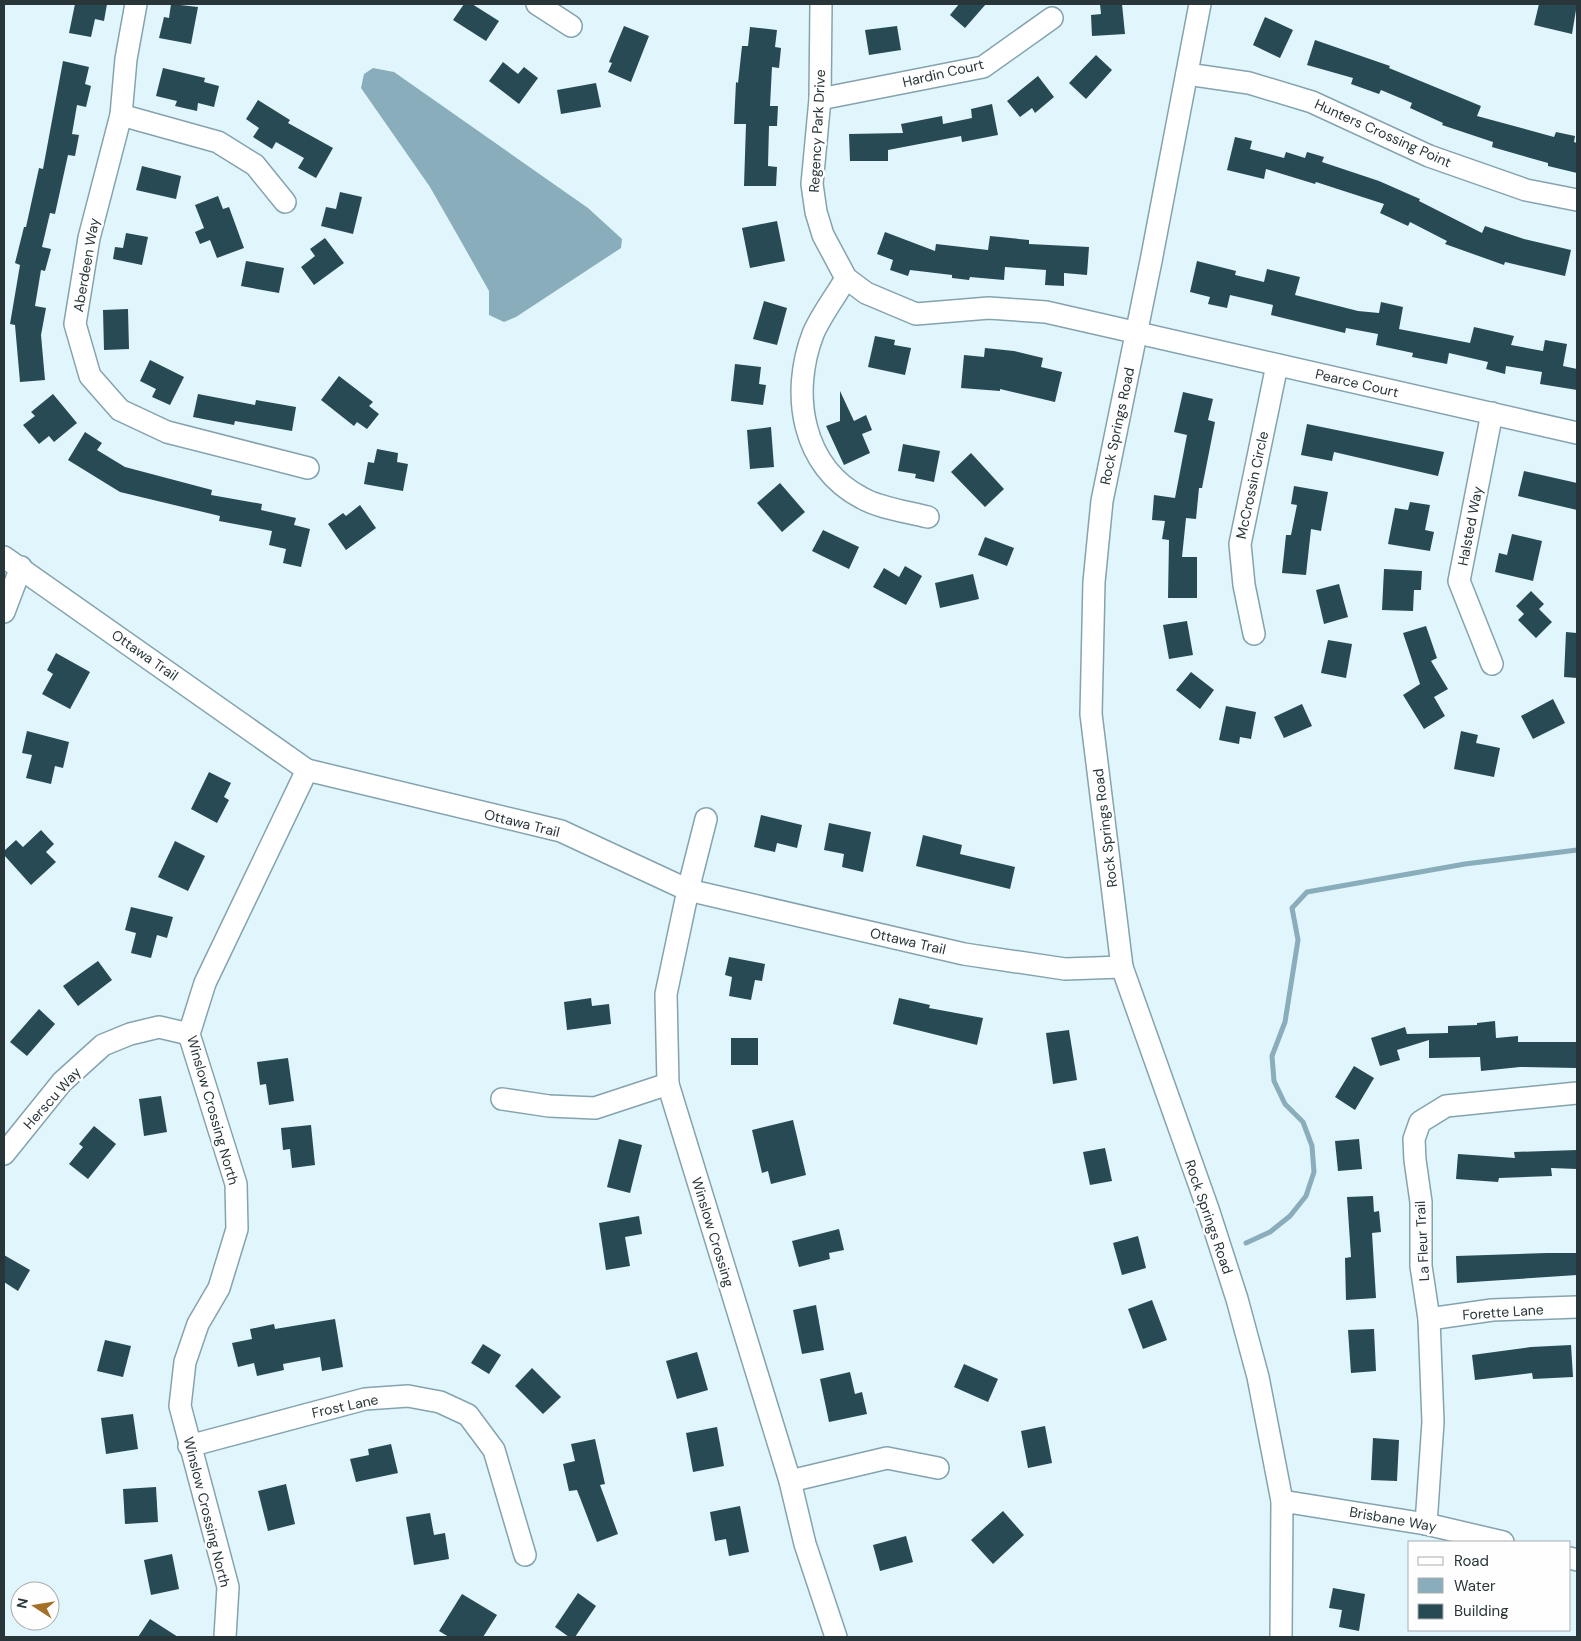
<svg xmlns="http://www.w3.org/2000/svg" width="1581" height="1641" viewBox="0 0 1581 1641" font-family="'DM Sans',sans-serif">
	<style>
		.water { fill: #89adba }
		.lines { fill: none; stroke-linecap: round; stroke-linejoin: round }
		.stream { stroke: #89adba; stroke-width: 5 }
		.building { fill: #284a55 }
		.minor-casing { stroke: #84a3ae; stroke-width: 24 }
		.minor { stroke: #fff; stroke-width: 21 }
		.labels { text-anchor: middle; stroke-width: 5; stroke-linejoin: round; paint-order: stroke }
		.street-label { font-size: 14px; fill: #283539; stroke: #fefefe }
	</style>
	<rect width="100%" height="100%" fill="#e1f5fc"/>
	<polygon class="water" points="373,68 394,72 588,208 622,239 621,248 516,317 504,322 489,315 489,291 462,243 430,187 361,88 364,74"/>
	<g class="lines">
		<polyline class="stream" points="1246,1243 1270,1232 1290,1216 1306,1196 1314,1172 1312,1146 1303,1122 1285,1104 1274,1081 1272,1056 1285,1022 1298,940 1292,908 1307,892 1465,864 1577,850"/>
	</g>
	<g class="building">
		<polygon points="75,4 107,4 104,21 95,19 91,37 69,33"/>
		<polygon points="171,4 198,7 191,44 159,38 164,17 169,18"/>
		<polygon points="464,4 472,4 499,21 486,41 453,20"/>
		<polygon points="959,4 986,4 965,28 950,15"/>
		<polygon points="1100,4 1122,4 1125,34 1092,36 1091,15 1101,14"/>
		<polygon points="1539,4 1577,4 1572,34 1534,25"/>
		<polygon points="1265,17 1293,30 1280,58 1253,45"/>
		<polygon points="624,26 649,36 631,82 608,72 612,63 609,62"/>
		<polygon points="897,26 901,50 869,55 865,30"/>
		<polygon points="750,27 777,30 775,47 781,48 779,68 772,67 770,106 778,106 777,126 769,126 768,166 777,167 776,186 744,186 746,124 734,124 736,82 738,83 742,46 748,46"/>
		<polygon points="1315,40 1390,66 1389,68 1481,106 1477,116 1554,137 1556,132 1575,136 1574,142 1577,143 1577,173 1548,166 1548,163 1492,147 1493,142 1442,125 1443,123 1410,108 1412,103 1381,90 1379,94 1351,84 1353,78 1307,65"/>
		<polygon points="1096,55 1112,70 1086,99 1069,83"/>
		<polygon points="63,61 89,67 85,84 91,86 86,107 77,105 72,134 79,135 75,156 68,155 55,214 50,213 42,247 51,249 45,271 41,270 35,306 46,308 41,335 45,380 20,382 15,325 10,324 20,265 15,263 24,227 26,227 39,168 43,169"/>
		<polygon points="503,62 518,74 524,67 538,78 519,104 489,81"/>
		<polygon points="163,68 205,78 204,82 219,86 214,107 198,103 197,111 175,106 177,101 156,96"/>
		<polygon points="1038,76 1054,97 1035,113 1032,108 1020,117 1007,101"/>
		<polygon points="596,83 601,107 561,114 557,90"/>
		<polygon points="258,100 290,120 288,123 333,148 316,178 298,168 304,158 276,142 272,149 253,137 259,128 246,119"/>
		<polygon points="992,104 998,135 962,142 961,136 888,150 888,161 850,161 849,134 903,133 901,124 942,116 943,124 972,118 971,109"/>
		<polygon points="1235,137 1252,141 1250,149 1284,158 1286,152 1305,158 1307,152 1324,157 1322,162 1379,181 1420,199 1419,201 1482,233 1485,226 1524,239 1571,250 1565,276 1505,262 1504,265 1445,244 1447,241 1410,222 1408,226 1380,213 1384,204 1316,182 1315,184 1266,169 1264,179 1227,170"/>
		<polygon points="142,166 181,176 176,199 136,190"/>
		<polygon points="340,192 362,197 353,234 321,226 326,207 336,209"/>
		<polygon points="218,196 223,209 229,207 244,248 217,258 210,240 200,244 195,232 204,228 195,205"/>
		<polygon points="777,221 785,261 750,268 742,228"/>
		<polygon points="885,232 935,251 936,244 988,250 990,236 1029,240 1029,244 1089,247 1087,275 1064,273 1064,286 1045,285 1046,270 1005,267 1004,280 970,277 969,280 952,278 952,275 910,270 908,276 890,270 893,260 877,254"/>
		<polygon points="126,233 148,237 142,265 113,259 115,247 123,248"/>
		<polygon points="325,238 344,263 314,285 301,267 315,256 310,249"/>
		<polygon points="246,261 284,268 279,293 241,286"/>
		<polygon points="1197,261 1236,271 1235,275 1264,282 1267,269 1300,277 1295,295 1358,311 1379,313 1381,302 1403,307 1399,329 1470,343 1474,327 1514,336 1511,345 1543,351 1545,340 1567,344 1563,366 1577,369 1577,390 1540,384 1542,372 1506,366 1505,374 1486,369 1488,362 1449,353 1447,364 1412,357 1413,353 1376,345 1378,334 1346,328 1345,333 1271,315 1273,305 1230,295 1227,308 1208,304 1210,297 1190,292"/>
		<polygon points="764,301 787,308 777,345 753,339"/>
		<polygon points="128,309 129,349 104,350 103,310"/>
		<polygon points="875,336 895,340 894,345 911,348 905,375 868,367"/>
		<polygon points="985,348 1014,351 1043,358 1041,367 1062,372 1055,402 1000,389 1000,391 961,388 964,355 984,357"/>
		<polygon points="150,360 184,377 170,405 152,397 156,389 140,381"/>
		<polygon points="735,364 761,367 759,384 766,385 763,405 731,401"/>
		<polygon points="339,376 373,402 369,406 379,414 367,429 357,422 354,426 321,400"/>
		<polygon points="840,391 854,421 866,415 872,430 862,434 870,453 844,465 826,426 840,421"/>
		<polygon points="1183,392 1213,399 1208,420 1215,422 1202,488 1199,488 1196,519 1186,518 1182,557 1197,557 1197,598 1168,598 1169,540 1162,539 1165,521 1152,520 1154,495 1175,498 1187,435 1174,432"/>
		<polygon points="53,394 77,423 54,442 49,436 39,444 23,425 35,416 31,412"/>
		<polygon points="198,394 255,405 256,400 296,407 292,431 235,421 234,425 193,417"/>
		<polygon points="1307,424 1444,452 1438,476 1334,452 1332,461 1301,455"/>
		<polygon points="771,427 774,467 750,469 747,430"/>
		<polygon points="85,432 102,443 97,450 125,467 212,490 211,495 262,504 261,510 296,518 294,525 310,529 301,567 283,563 286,549 269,545 272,531 219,521 220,516 120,492 68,460"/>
		<polygon points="903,444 940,451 934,482 915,478 916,474 898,471"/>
		<polygon points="377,449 398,453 397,462 408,464 403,491 364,484 368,462 374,463"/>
		<polygon points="971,453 1004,489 985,507 951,472"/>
		<polygon points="1524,471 1577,483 1577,510 1518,496"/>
		<polygon points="780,483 805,512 782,532 757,503"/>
		<polygon points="1294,486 1328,492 1321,531 1311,529 1306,575 1282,573 1286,535 1291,535 1297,505 1291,504"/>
		<polygon points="1410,502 1430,505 1425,530 1434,532 1430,551 1388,544 1395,508 1408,510"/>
		<polygon points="360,505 376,528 346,550 328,524 343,513 346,516"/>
		<polygon points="823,530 859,547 849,569 812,551"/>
		<polygon points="1512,534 1542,541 1533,581 1495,572 1499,553 1507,555"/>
		<polygon points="985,537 1014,548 1007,566 978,555"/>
		<polygon points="905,566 922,576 906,605 873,587 884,568 899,577"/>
		<polygon points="1384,569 1422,571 1421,590 1414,590 1413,611 1382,610"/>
		<polygon points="973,574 979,599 940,608 935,583"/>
		<polygon points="1339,584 1348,617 1324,624 1316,590"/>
		<polygon points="1531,591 1544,604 1539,609 1552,622 1536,638 1518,620 1524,614 1516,606"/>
		<polygon points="1187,621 1193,655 1169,659 1163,625"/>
		<polygon points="1426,626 1437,658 1431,661 1448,689 1434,697 1445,716 1424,729 1403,695 1420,684 1403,633"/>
		<polygon points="1566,632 1577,633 1577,678 1564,677"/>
		<polygon points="1328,640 1352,644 1346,678 1321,673"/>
		<polygon points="56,653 90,672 70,709 42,694 53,674 47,670"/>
		<polygon points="1191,672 1214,690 1200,709 1176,690"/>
		<polygon points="1553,699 1565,723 1533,739 1521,716"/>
		<polygon points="1302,704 1312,726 1284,738 1274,717"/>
		<polygon points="1226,706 1256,712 1251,739 1240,737 1239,744 1219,740"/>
		<polygon points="27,731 69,742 63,768 55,766 51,784 26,778 32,755 22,753"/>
		<polygon points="1461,731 1478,735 1476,743 1500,748 1494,777 1454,769"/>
		<polygon points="209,772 231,783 224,797 229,800 217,823 191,809"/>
		<polygon points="761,815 802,825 797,848 777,843 775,852 754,847"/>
		<polygon points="829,823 871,832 863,872 842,867 844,854 824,850"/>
		<polygon points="41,830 54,844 46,852 56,862 31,885 4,855 4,851 16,840 23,847"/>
		<polygon points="923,835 962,845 960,854 1015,867 1010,889 916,866"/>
		<polygon points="175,841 205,856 188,891 158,877"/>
		<polygon points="131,907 173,917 167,938 157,935 151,958 131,953 136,933 125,930"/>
		<polygon points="729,957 765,964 762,981 755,980 751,1000 729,996 732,977 725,975"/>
		<polygon points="98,961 112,980 78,1006 63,986"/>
		<polygon points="591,998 592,1006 609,1004 611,1024 567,1030 564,1002"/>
		<polygon points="899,998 930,1005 929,1008 983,1018 977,1045 893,1024"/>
		<polygon points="39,1009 55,1024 27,1056 10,1042"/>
		<polygon points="1495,1021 1496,1038 1518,1036 1518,1042 1577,1042 1576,1068 1520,1067 1481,1071 1480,1057 1429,1058 1429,1040 1397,1050 1400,1060 1380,1066 1371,1038 1405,1027 1407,1034 1448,1033 1448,1026 1477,1025 1477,1023"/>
		<polygon points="1069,1030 1077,1080 1053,1084 1046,1033"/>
		<rect x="731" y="1038" width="27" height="27"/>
		<polygon points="288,1058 294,1101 269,1105 266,1084 260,1085 257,1062"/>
		<polygon points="1354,1066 1374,1078 1355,1110 1335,1097"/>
		<polygon points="161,1096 167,1132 144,1136 139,1099"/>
		<polygon points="793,1120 806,1175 771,1184 768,1171 762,1173 752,1130"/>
		<polygon points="311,1125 315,1165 292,1168 290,1149 283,1150 281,1128"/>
		<polygon points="94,1126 116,1144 88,1179 69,1164 83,1147 79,1144"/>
		<polygon points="619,1139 642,1145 630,1193 607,1187"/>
		<polygon points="1359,1139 1362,1169 1338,1171 1335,1141"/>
		<polygon points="1105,1148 1112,1181 1090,1185 1083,1152"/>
		<polygon points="1577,1150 1577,1169 1551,1168 1552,1176 1499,1178 1498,1182 1456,1179 1458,1154 1515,1158 1514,1152"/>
		<polygon points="1373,1196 1374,1212 1379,1211 1381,1232 1372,1233 1376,1298 1346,1300 1345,1258 1351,1257 1347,1197"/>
		<polygon points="639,1216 642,1234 625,1237 630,1266 606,1270 599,1223"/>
		<polygon points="839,1229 844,1250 829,1253 830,1259 799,1267 792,1241"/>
		<polygon points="1138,1236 1146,1268 1122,1275 1113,1243"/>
		<polygon points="1547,1253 1577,1253 1577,1275 1457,1283 1456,1256"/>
		<polygon points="4,1255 30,1270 18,1291 4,1282"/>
		<polygon points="1152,1300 1167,1340 1143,1349 1128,1309"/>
		<polygon points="816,1305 824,1350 802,1354 793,1310"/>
		<polygon points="335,1319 343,1367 322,1371 320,1357 283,1364 284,1370 257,1376 254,1363 238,1367 232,1343 252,1339 250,1329 274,1324 275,1329"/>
		<polygon points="1374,1329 1376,1371 1351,1373 1348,1330"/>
		<polygon points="105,1340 131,1346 123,1377 97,1371"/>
		<polygon points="483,1344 501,1355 489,1374 471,1363"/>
		<polygon points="1571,1345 1573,1377 1533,1379 1532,1373 1475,1380 1472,1355 1531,1347"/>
		<polygon points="697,1352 708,1390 677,1399 666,1361"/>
		<polygon points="964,1364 998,1379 988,1402 954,1387"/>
		<polygon points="532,1368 561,1397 543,1414 515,1386"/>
		<polygon points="850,1372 855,1394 862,1392 867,1414 829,1422 820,1379"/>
		<polygon points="133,1414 138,1449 106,1454 101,1418"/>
		<polygon points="1045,1426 1052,1463 1028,1468 1021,1431"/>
		<polygon points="717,1427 724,1466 693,1472 686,1433"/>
		<polygon points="1373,1438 1399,1440 1397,1481 1371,1480"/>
		<polygon points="595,1439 605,1484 600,1485 618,1534 597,1542 577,1490 569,1491 563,1464 575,1461 571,1444"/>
		<polygon points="391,1444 398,1473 356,1482 350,1459 369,1455 368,1449"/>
		<polygon points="286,1484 295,1524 268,1531 258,1491"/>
		<polygon points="156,1487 158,1522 125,1524 123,1489"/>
		<polygon points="740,1506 749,1552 729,1556 726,1539 715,1541 710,1512"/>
		<polygon points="1003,1511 1024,1535 993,1564 971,1540"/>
		<polygon points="430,1513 434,1535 445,1533 449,1559 414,1565 406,1517"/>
		<polygon points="906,1536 913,1562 880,1571 873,1545"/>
		<polygon points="172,1554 179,1589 151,1595 144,1560"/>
		<polygon points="1333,1588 1365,1594 1359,1631 1339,1627 1342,1610 1329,1608"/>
		<polygon points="578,1593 596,1606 575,1637 569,1637 555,1627"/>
		<polygon points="462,1594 497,1615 483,1637 449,1637 439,1631"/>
		<polygon points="150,1619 178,1637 138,1637"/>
	</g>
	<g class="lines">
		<g class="minor-casing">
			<g id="minor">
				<polyline points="136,4 126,59 121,115 89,238 75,324 90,376 120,410 167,432 308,468"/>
				<polyline points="537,4 571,26"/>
				<polyline points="821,4 820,99 812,184 816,212 823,235 846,278 866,293 916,314 989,308 1046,312 1577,433"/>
				<polyline points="1200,4 1151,261 1102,501 1094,582 1091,714 1122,967 1208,1209 1237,1299 1258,1377 1282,1501 1281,1637"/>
				<polyline points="1187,74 1249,83 1312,102 1429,156 1526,190 1577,200"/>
				<polyline points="820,99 983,67 1052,18"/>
				<polyline points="121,115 218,142 255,165 285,202"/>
				<path d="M846,278C836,296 821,315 813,334C790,394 802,467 862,498C879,508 909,512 928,517"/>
				<polyline points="1492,413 1459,581 1492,664"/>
				<polyline points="4,557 307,770 561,831 688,890 964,954 1065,969 1122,967"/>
				<polyline points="4,612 21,567"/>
				<polyline points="1254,634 1244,585 1240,544 1277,365"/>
				<polyline points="706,819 688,890 666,994 668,1084 790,1481 805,1544 836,1637"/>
				<polyline points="502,1099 549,1106 595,1108 668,1084"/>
				<polyline points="4,1154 62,1082 103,1045 130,1034 159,1027 189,1034"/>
				<polyline points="1429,1319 1492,1310 1577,1307"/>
				<polyline points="189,1446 365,1399 408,1396 440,1402 468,1415 494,1450 525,1555"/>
				<polyline points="790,1481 887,1458 938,1468"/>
				<polyline points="1282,1501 1426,1524 1503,1542"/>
				<polyline points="1426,1524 1433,1422 1429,1319 1421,1266 1421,1202 1415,1160 1414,1139 1420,1122 1446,1106 1577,1093"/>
				<polyline points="1570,1558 1577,1560"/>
				<polyline points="225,1637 228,1587 180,1406 185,1362 198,1324 219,1288 237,1229 236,1184 189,1034 205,983 307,770"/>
			</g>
		</g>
		<use href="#minor" class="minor"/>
	</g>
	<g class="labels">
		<g class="street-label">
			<text transform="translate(943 73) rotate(-13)" y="5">Hardin Court</text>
			<text transform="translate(817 131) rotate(-87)" y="5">Regency Park Drive</text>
			<text transform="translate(1383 133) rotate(24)" y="5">Hunters Crossing Point</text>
			<text transform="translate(86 265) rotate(-80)" y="5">Aberdeen Way</text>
			<text transform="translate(1357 383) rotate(13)" y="5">Pearce Court</text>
			<text transform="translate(1117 426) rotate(-78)" y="5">Rock Springs Road</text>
			<text transform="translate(1252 485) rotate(-78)" y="5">McCrossin Circle</text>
			<text transform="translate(1470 526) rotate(-79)" y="5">Halsted Way</text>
			<text transform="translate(145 655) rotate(35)" y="5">Ottawa Trail</text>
			<text transform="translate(522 823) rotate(14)" y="5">Ottawa Trail</text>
			<text transform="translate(1105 828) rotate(-97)" y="5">Rock Springs Road</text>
			<text transform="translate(908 941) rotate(13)" y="5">Ottawa Trail</text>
			<text transform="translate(52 1098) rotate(-48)" y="5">Herscu Way</text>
			<text transform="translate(213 1110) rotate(74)" y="5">Winslow Crossing North</text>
			<text transform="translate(1209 1217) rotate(71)" y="5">Rock Springs Road</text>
			<text transform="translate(713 1232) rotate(73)" y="5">Winslow Crossing</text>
			<text transform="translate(1422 1241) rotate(-93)" y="5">La Fleur Trail</text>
			<text transform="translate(1503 1312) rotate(-4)" y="5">Forette Lane</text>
			<text transform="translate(345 1406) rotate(-12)" y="5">Frost Lane</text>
			<text transform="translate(207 1512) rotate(76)" y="5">Winslow Crossing North</text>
			<text transform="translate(1393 1519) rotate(10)" y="5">Brisbane Way</text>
		</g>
	</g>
	<rect width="1581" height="1641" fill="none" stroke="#283539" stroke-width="10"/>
	<rect x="1408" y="1541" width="162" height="90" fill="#fefefe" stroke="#a8aeaf"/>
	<rect x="1418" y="1557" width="25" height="8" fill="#ffffff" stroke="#a8aeaf"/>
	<text x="1454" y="1566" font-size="15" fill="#283539">Road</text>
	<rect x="1418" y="1578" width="25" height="15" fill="#89adba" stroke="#a8aeaf"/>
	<text x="1454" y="1591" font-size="15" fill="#283539">Water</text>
	<rect x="1418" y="1604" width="25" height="15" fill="#284a55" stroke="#a8aeaf"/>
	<text x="1454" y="1616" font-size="15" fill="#283539">Building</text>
	<g transform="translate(35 1606) rotate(282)"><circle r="24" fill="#fefefe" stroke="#a8aeaf"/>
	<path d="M0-4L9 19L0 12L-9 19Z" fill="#a47028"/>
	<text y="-8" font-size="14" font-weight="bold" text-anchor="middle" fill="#283539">N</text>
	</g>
</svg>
